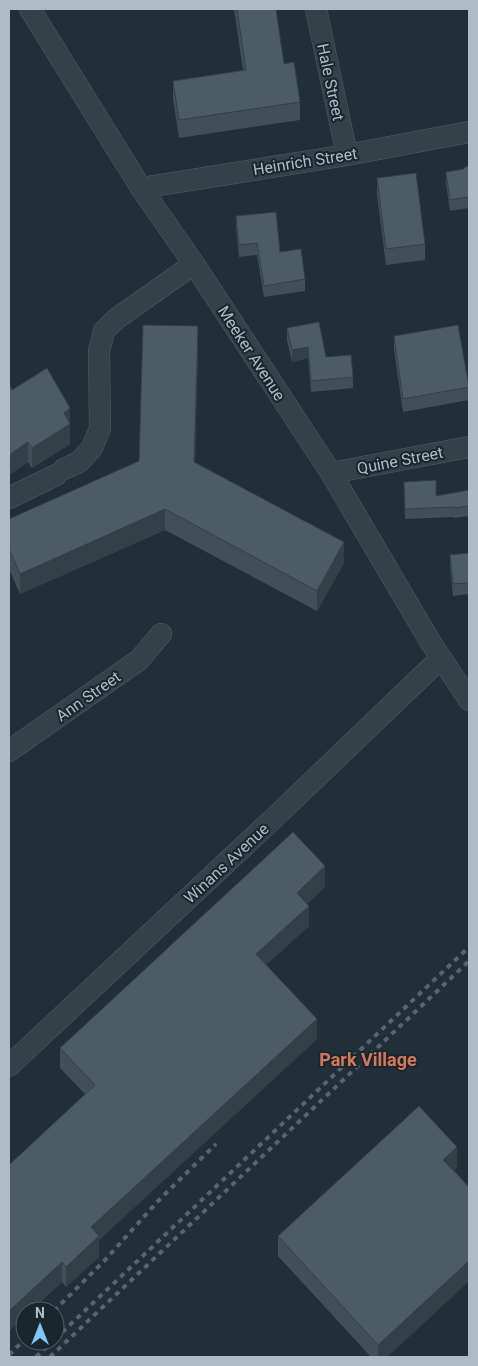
<svg xmlns="http://www.w3.org/2000/svg" width="478" height="1366" viewBox="0 0 478 1366" font-family="Roboto,sans-serif">
	<style>
		.lines { fill: none; stroke-linecap: round; stroke-linejoin: round }
		.minor-casing { stroke: #525f67; stroke-width: 22 }
		.minor { stroke: #344149; stroke-width: 21 }
		.rail { stroke: #566670; stroke-width: 4; stroke-dasharray: 5 5; stroke-linecap: butt }
		.wall { fill: #404f59 }
		.shaded-wall { fill: #344048 }
		.building { fill: #4b5c67; stroke: #344048 }
		.labels { text-anchor: middle; stroke-width: 4; stroke-linejoin: round; paint-order: stroke }
		.street-label { font-size: 16px; fill: #afbcc5; stroke: #1a262e }
		.neighbourhood-label { font-size: 18px; font-weight: bold; fill: #d4785b; stroke: #1a262e }
	</style>
	<rect width="100%" height="100%" fill="#212f39"/>
	<g class="lines">
		<g class="minor-casing">
			<g id="minor">
				<polyline points="30,9 141,188 194,264 331,473 431,643 469,700"/>
				<polyline points="316,9 347,155"/>
				<polyline points="141,188 347,155 469,132"/>
				<polyline points="64,469 79,462 92,448 100,428 99,351 104,331 116,319 194,264"/>
				<polyline points="331,473 469,447"/>
				<polyline points="9,498 56,475"/>
				<polyline points="9,751 139,660 161,634"/>
				<polyline points="9,1066 273,819 441,658"/>
			</g>
		</g>
		<use href="#minor" class="minor"/>
		<g class="rail">
			<polyline points="54,1311 106,1259 158,1201 216,1144"/>
			<polyline points="55,1339 469,947"/>
			<polyline points="9,1355 25,1339"/>
			<polyline points="36,1357 53,1341"/>
			<polyline points="50,1357 469,961"/>
		</g>
	</g>
	<g class="wall">
		<polygon points="234,9 276,9 284,64 300,102 300,120 179,138 173,99 173,81 243,70"/>
		<polygon points="469,166 469,208 450,211 446,183 446,172 463,169"/>
		<polygon points="377,178 425,244 425,260 386,265 377,195"/>
		<polygon points="236,216 280,252 305,279 305,291 264,297 257,255 239,257 236,227"/>
		<polygon points="287,328 353,377 353,388 311,392 308,358 292,362 287,340"/>
		<polygon points="394,336 469,383 469,400 403,412 394,350"/>
		<polygon points="198,347 195,463 344,563 317,611 165,530 20,594 9,569 9,519 139,461"/>
		<polygon points="9,384 12,390 70,428 70,444 32,468 28,462 9,475"/>
		<polygon points="469,490 469,516 454,518 454,517 405,519 404,492 436,496"/>
		<polygon points="469,553 469,594 453,596 450,566 450,555"/>
		<polygon points="325,887 307,904 309,926 266,965 317,1039 99,1240 99,1257 66,1287 62,1282 9,1331 9,1165 85,1094 60,1068 60,1048"/>
		<polygon points="457,1167 454,1170 469,1187 469,1281 387,1357 371,1357 278,1256 278,1236"/>
	</g>
	<g class="shaded-wall">
		<polygon points="198,326 198,347 194,483 194,462"/>
		<polygon points="308,347 308,358 292,362 292,350"/>
		<polygon points="70,408 70,444 32,468 32,448 64,413"/>
		<polygon points="28,442 28,462 9,475 9,455"/>
		<polygon points="165,509 165,530 20,594 20,574"/>
		<polygon points="344,542 344,563 317,611 317,591"/>
		<polygon points="325,866 325,887 297,913 297,893"/>
		<polygon points="309,906 309,926 256,974 256,954"/>
		<polygon points="317,1019 317,1039 99,1240 99,1257 66,1287 66,1267 91,1227"/>
		<polygon points="457,1147 457,1167 443,1180 443,1160"/>
		<polygon points="469,1261 469,1281 387,1357 378,1357 378,1345"/>
		<polygon points="62,1262 62,1282 30,1311 25,1311 25,1316 9,1331 9,1311"/>
	</g>
	<g class="building">
		<polygon points="237,9 276,9 284,64 294,62 300,102 179,120 173,81 246,70"/>
		<polygon points="469,166 469,197 450,200 446,172 464,169 463,168"/>
		<polygon points="416,173 425,244 386,249 377,178"/>
		<polygon points="276,212 280,252 301,249 305,279 264,286 257,243 239,245 236,216"/>
		<polygon points="319,322 326,357 351,355 353,377 311,381 308,347 292,350 287,328"/>
		<polygon points="143,325 198,326 194,462 344,542 317,591 165,509 20,574 9,549 9,519 139,461"/>
		<polygon points="458,325 469,387 403,399 394,336"/>
		<polygon points="47,368 70,408 64,413 70,424 32,448 28,442 9,455 9,384 12,390"/>
		<polygon points="436,480 436,496 469,490 469,506 454,508 454,507 405,509 404,482"/>
		<polygon points="469,553 469,583 453,584 450,555"/>
		<polygon points="293,832 325,866 297,893 309,906 256,954 317,1019 91,1227 99,1236 66,1267 62,1262 9,1311 9,1165 95,1085 60,1048"/>
		<polygon points="419,1106 457,1147 443,1160 469,1187 469,1261 378,1345 278,1236"/>
	</g>
	<g class="labels">
		<g class="street-label">
			<text transform="translate(331 82) rotate(78)" y="6">Hale Street</text>
			<text transform="translate(305 161) rotate(-9)" y="6">Heinrich Street</text>
			<text transform="translate(252 353) rotate(57)" y="6">Meeker Avenue</text>
			<text transform="translate(400 460) rotate(-11)" y="6">Quine Street</text>
			<text transform="translate(88 696) rotate(-35)" y="6">Ann Street</text>
			<text transform="translate(226 863) rotate(-43)" y="6">Winans Avenue</text>
		</g>
		<g class="neighbourhood-label">
			<text x="368" y="1066">Park Village</text>
		</g>
	</g>
	<rect width="478" height="1366" fill="none" stroke="#afbcc5" stroke-width="20"/>
	<g transform="translate(40 1326)"><circle r="24" fill="#1a262e" stroke="#56626a"/>
	<path d="M0-4L9 19L0 12L-9 19Z" fill="#81c6f8"/>
	<text y="-8" font-size="14" font-weight="bold" text-anchor="middle" fill="#afbcc5">N</text>
	</g>
</svg>
